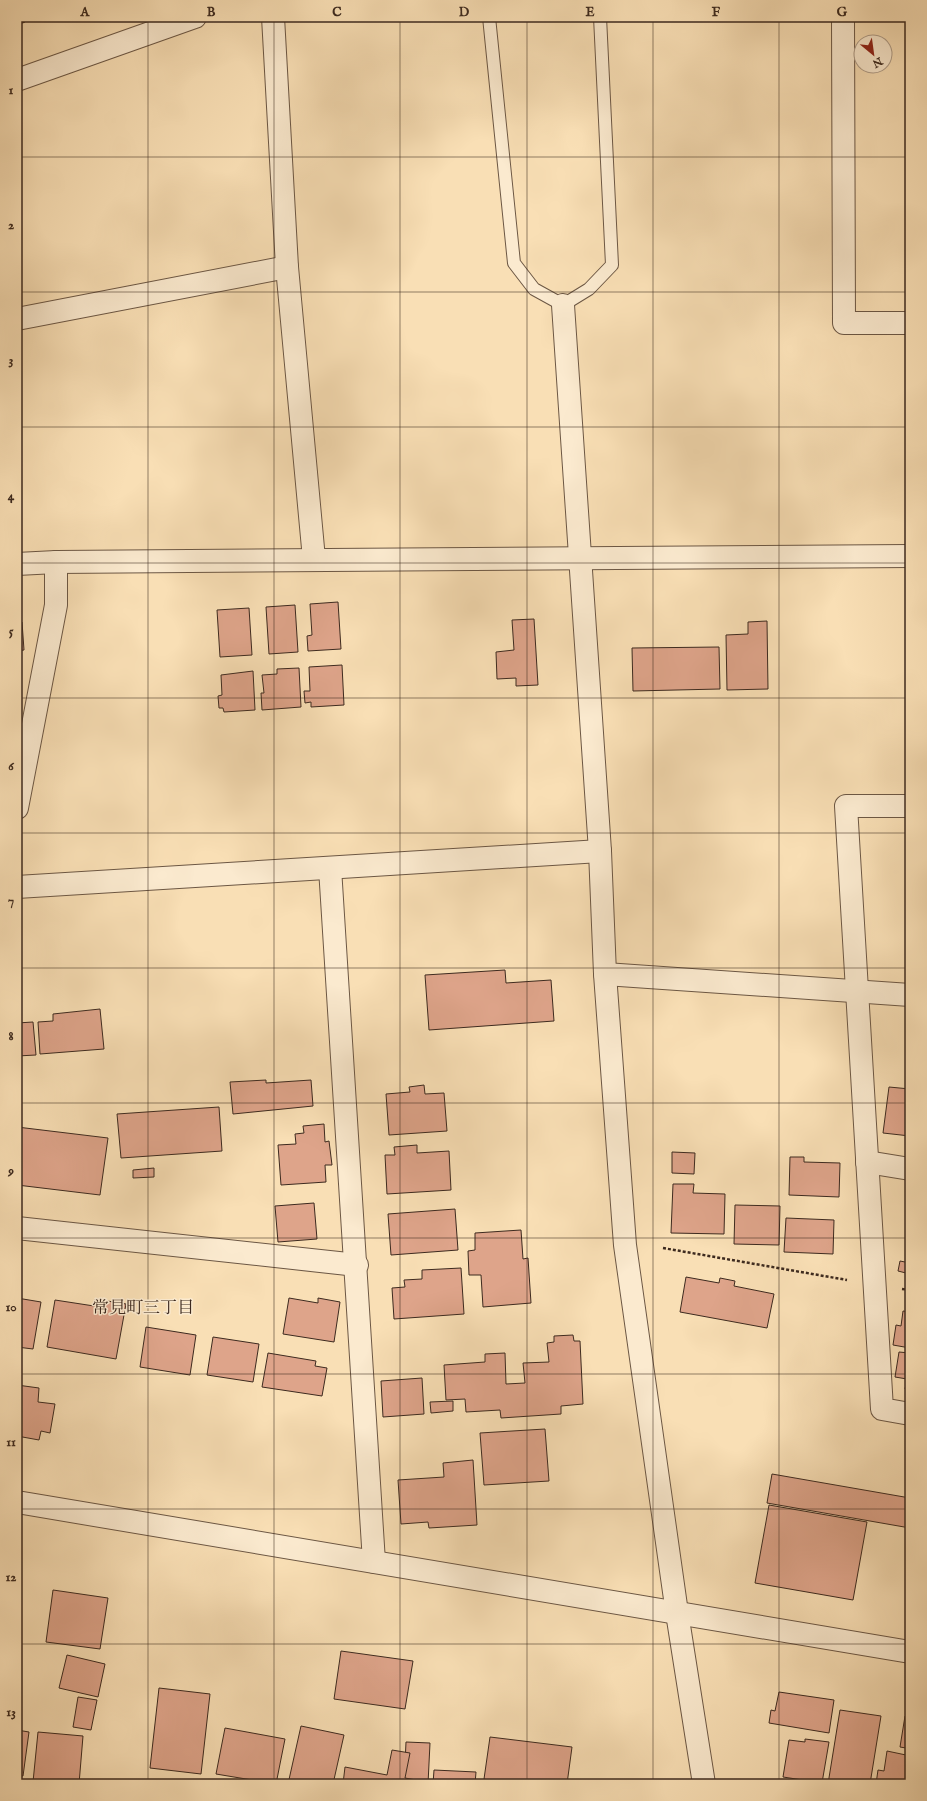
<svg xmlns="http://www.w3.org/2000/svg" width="927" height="1801" viewBox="0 0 927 1801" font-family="'IM FELL English','Noto Serif JP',serif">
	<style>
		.building { fill: #dea48a; stroke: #3d2a1f }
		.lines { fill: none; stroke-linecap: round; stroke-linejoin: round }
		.service-casing { stroke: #6c5744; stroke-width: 14 }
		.minor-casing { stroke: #6c5744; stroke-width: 24 }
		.tertiary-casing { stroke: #6c5744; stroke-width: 24 }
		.path { stroke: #3d2a1f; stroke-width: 2.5; stroke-dasharray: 3 2; stroke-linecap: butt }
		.service { stroke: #fbeacf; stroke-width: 12 }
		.minor { stroke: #fbeacf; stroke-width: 22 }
		.tertiary { stroke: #fbeacf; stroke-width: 22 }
		.grid { fill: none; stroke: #3d2a1f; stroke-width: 1; stroke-opacity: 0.55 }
		.labels { text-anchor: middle; stroke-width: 3; stroke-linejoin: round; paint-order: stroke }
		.neighbourhood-label { font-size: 17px; fill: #3d2a1f; stroke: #fbeacf }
		.neatline { fill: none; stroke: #3d2a1f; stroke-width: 1.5 }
		.grid-label { font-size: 13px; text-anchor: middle; font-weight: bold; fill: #3d2a1f }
	</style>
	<rect width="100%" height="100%" fill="#f9dfb5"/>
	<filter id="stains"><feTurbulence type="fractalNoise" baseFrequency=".005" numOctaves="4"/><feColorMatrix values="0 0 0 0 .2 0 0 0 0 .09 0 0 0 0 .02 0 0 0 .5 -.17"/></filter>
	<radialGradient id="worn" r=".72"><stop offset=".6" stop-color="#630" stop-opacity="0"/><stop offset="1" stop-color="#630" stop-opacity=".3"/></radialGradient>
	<g class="building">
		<polygon points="338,602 341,649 308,651 307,636 312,635 310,604"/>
		<polygon points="295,605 298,652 269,654 266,607"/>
		<polygon points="249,608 252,655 220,657 217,610"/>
		<rect x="909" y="612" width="1" height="39"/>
		<polygon points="534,619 538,685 516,686 516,678 497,679 496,652 514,650 512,620"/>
		<polygon points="767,621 768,689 727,690 726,635 748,634 748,622"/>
		<polygon points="17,622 22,622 24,650 17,651"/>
		<polygon points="719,647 720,689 633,691 632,648"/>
		<polygon points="342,665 344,705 311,707 311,702 305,703 304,691 310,691 309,667"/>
		<polygon points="299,668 301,707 262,710 261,693 264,693 262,675 277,674 277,669"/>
		<polygon points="253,671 255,710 224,712 223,708 219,708 218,696 222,695 221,675"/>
		<polygon points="505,970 506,983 551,980 554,1021 429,1030 425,975"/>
		<polygon points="100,1009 104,1049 40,1054 38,1022 53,1021 53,1014"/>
		<polygon points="33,1022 36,1055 17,1056 17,1023"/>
		<polygon points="266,1080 266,1083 311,1080 313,1106 233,1114 230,1082"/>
		<polygon points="424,1085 425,1094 444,1093 447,1131 389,1135 386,1094 410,1092 409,1087"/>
		<polygon points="889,1087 910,1089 910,1136 883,1133"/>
		<polygon points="219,1107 222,1151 121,1158 117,1114"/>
		<polygon points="324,1124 325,1142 329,1141 332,1165 325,1165 326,1182 281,1185 278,1145 296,1144 295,1134 304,1133 303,1126"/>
		<polygon points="17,1127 108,1138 100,1195 17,1185"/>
		<polygon points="417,1145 417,1153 449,1151 451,1190 387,1194 385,1155 395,1155 394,1147"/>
		<polygon points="672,1152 695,1153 694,1174 672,1173"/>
		<polygon points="790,1157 804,1157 804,1162 840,1163 839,1197 789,1195"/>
		<polygon points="154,1168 154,1177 133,1178 133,1170"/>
		<polygon points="673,1184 694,1184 693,1193 725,1194 724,1234 671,1233"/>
		<polygon points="314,1203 317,1239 278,1242 275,1206"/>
		<polygon points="735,1205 780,1206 779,1245 734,1244"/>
		<polygon points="455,1209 458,1250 391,1255 388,1214"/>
		<polygon points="786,1218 834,1220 833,1254 784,1252"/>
		<polygon points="521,1230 523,1259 528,1258 531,1303 483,1307 481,1275 469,1275 468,1251 475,1250 475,1233"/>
		<polygon points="900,1261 910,1263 910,1274 898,1271"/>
		<polygon points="461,1268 464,1314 394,1319 392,1288 405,1287 404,1280 422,1279 422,1270"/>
		<polygon points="686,1277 719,1283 720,1278 735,1281 734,1286 774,1294 767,1328 680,1312"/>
		<polygon points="17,1298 41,1302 33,1349 17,1347"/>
		<polygon points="289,1298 318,1303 318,1298 340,1302 334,1342 283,1334"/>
		<polygon points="95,1299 126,1304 116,1359 47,1347 55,1300 94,1306"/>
		<polygon points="903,1311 910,1312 910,1348 893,1345 896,1325 901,1326"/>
		<polygon points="146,1327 196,1335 190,1375 140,1367"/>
		<polygon points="573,1335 574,1341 580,1341 583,1404 561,1406 561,1414 501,1418 500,1410 466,1412 465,1399 446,1400 444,1365 485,1362 485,1354 505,1353 506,1384 525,1383 523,1363 549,1362 547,1343 554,1342 554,1336"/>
		<polygon points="213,1337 259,1344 253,1382 207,1375"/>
		<polygon points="899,1352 910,1353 910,1390 905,1389 907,1379 895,1377"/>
		<polygon points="268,1353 316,1361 315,1366 327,1368 322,1396 262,1387"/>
		<polygon points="422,1378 424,1414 383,1417 381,1381"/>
		<polygon points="17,1385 39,1388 38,1402 55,1404 50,1433 41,1431 39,1440 17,1436"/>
		<polygon points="453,1401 453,1411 431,1413 430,1402"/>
		<polygon points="545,1429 549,1481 484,1485 480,1433"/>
		<polygon points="473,1460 477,1525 429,1528 428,1522 401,1524 398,1480 444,1477 443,1463"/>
		<polygon points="772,1474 910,1498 910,1528 767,1503"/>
		<polygon points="769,1505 867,1522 853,1600 755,1583"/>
		<polygon points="53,1590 108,1598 100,1649 46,1642"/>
		<polygon points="341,1651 413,1661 405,1709 334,1699"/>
		<polygon points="67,1655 105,1664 98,1697 59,1688"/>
		<polygon points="159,1688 210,1694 201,1774 150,1768"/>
		<polygon points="779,1692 834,1700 829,1733 769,1723 771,1710 775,1711"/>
		<polygon points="78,1697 97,1700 91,1730 73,1727"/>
		<polygon points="840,1710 881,1716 870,1784 828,1784"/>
		<polygon points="905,1716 910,1717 910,1784 876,1784 878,1770 884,1771 887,1751 906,1755 906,1748 900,1747"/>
		<polygon points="301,1726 344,1735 333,1784 288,1784"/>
		<polygon points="225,1728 285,1739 276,1784 216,1774"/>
		<polygon points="17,1730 29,1732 23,1776 17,1775"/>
		<polygon points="38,1732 83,1736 79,1784 33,1782"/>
		<polygon points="490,1737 572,1747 567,1784 495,1784 495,1782 484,1779"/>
		<polygon points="805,1739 829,1742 822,1783 783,1777 789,1740 805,1742"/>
		<polygon points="406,1742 430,1743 428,1784 404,1784"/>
		<polygon points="392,1750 410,1753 405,1778 416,1780 416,1784 343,1784 345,1767 387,1775"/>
		<polygon points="434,1770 476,1772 475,1784 433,1784"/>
	</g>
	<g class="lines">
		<g class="service-casing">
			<polyline id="service" points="489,17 514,263 534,289 563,305 589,289 612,265 600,17"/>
		</g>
		<g class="minor-casing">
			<g id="minor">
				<polyline points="273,17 287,267 314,559"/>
				<polyline points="843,17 844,323 910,323"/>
				<polyline points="17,80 195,17"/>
				<polyline points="17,319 287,267"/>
				<polyline points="910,806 846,806 882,1409 910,1414"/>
				<polyline points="17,808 56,605 56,562"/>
				<polyline points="330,868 374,1562"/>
				<polyline points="17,887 600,851"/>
				<polyline points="605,974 910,995"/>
				<polyline points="867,1162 910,1169"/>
				<polyline points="17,1228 357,1265"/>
			</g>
		</g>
		<g class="tertiary-casing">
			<g id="tertiary">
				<polyline points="563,305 600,851 605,974 625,1245 677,1613 704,1784"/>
				<polyline points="17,564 56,562 910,556"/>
				<polyline points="17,1502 910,1652"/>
			</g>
		</g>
		<g class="path">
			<polyline points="17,24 38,17"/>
			<polyline points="663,1248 847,1280"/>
			<polyline points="902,1289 910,1290"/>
		</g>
		<use href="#service" class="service"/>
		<use href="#minor" class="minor"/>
		<use href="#tertiary" class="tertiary"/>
	</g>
	<path class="grid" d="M148,17V1784M274,17V1784M400,17V1784M527,17V1784M653,17V1784M779,17V1784M17,157H910M17,292H910M17,427H910M17,563H910M17,698H910M17,833H910M17,968H910M17,1103H910M17,1238H910M17,1374H910M17,1509H910M17,1644H910"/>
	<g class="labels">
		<g class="neighbourhood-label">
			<text x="143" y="1313">常見町三丁目</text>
		</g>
	</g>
	<rect width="927" height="1801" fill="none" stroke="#f9dfb5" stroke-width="44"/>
	<g transform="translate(873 54) rotate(151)"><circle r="19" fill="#fbeacf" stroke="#af9d89"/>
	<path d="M0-3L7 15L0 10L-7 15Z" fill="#8f2418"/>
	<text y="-6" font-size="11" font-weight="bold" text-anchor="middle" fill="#3d2a1f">N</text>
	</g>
	<rect x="22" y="22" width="883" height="1757" class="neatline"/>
	<g class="grid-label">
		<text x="85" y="16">A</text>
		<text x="211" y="16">B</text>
		<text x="337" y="16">C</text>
		<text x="464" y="16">D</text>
		<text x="590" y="16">E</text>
		<text x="716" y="16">F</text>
		<text x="842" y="16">G</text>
		<text x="11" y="94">1</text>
		<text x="11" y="229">2</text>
		<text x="11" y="364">3</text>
		<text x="11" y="500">4</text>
		<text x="11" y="635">5</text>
		<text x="11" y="770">6</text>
		<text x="11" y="905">7</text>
		<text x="11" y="1040">8</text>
		<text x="11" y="1175">9</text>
		<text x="11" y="1311">10</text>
		<text x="11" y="1446">11</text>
		<text x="11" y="1581">12</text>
		<text x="11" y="1716">13</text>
	</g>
	<rect width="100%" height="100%" filter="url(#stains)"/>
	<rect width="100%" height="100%" fill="url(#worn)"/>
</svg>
